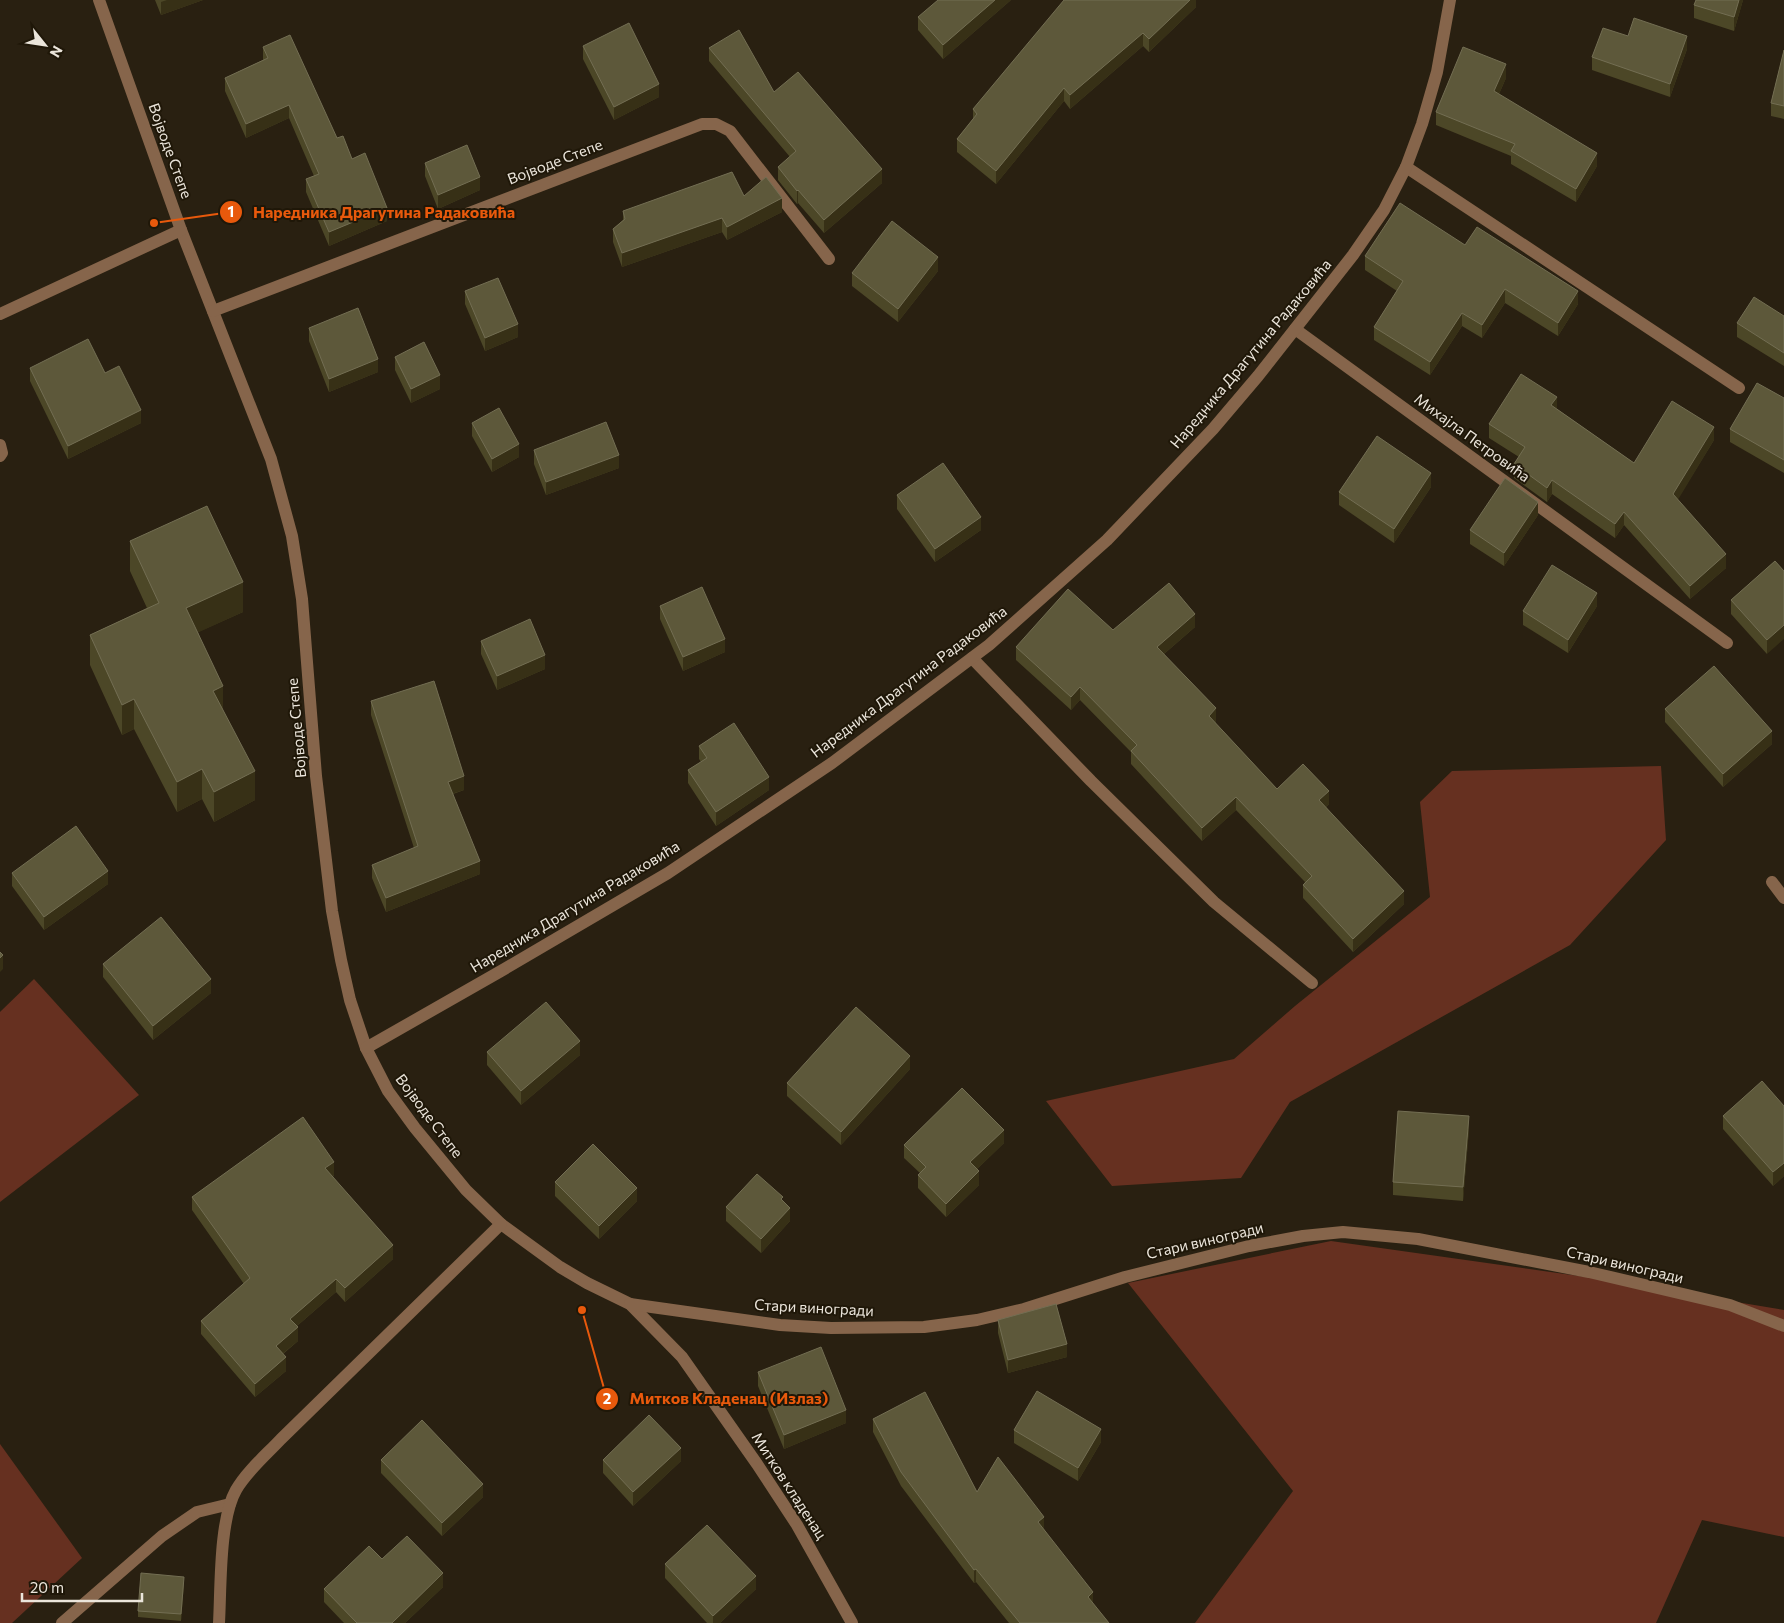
<svg xmlns="http://www.w3.org/2000/svg" width="1784" height="1623" viewBox="0 0 1784 1623" font-family="Commissioner,sans-serif">
	<style>
		.green { fill: #663020 }
		.lines { fill: none; stroke-linecap: round; stroke-linejoin: round }
		.minor { stroke: #86654b; stroke-width: 12 }
		.wall { fill: #4c4727 }
		.shaded-wall { fill: #373016 }
		.building { fill: #5d583a; stroke: #736e53 }
		.labels { text-anchor: middle; stroke-width: 4; stroke-linejoin: round; paint-order: stroke }
		.street-label { font-size: 15px; fill: #ebe5db; stroke: #1f1708 }
		.leader { fill: none; stroke: #e8590c; stroke-width: 2 }
		.callout-dot { fill: #e8590c; stroke: #1f1708; stroke-width: 2 }
		.mark-label { font-size: 15px; text-anchor: middle; font-weight: bold; fill: #fff }
		.callout-label { font-size: 16px; text-anchor: middle; font-weight: bold; fill: #e8590c; stroke: #1f1708; stroke-width: 4; stroke-linejoin: round; paint-order: stroke }
	</style>
	<rect width="100%" height="100%" fill="#292011"/>
	<g class="green">
		<polygon points="1661,766 1666,840 1570,945 1290,1102 1241,1178 1112,1186 1046,1101 1234,1059 1295,1006 1430,897 1420,802 1452,771"/>
		<polygon points="34,979 139,1095 0,1202 0,1012"/>
		<polygon points="1331,1241 1586,1277 1784,1310 1784,1537 1702,1520 1656,1623 1195,1623 1293,1491 1128,1283"/>
		<polygon points="0,1444 82,1558 12,1623 0,1623"/>
	</g>
	<g class="lines">
		<g class="minor">
			<polyline points="99,0 181,230 271,459 292,536 302,599 316,776 332,911 341,960 350,1000 366,1048 388,1091 415,1128 466,1190 501,1224 560,1267 587,1283 630,1304 682,1357 757,1464 797,1525 852,1623"/>
			<polyline points="1406,167 1739,388"/>
			<polyline points="213,311 702,124 716,124 730,131 829,259"/>
			<polyline points="0,314 181,230"/>
			<polyline points="1295,329 1727,643"/>
			<polyline points="0,445 2,453 0,456"/>
			<polyline points="972,658 1091,781 1214,902 1312,983"/>
			<polyline points="1772,882 1784,898"/>
			<polyline points="366,1048 501,971 668,873 832,763 989,645 1107,540 1213,429 1258,376 1353,255 1384,210 1406,167 1422,124 1437,72 1450,0"/>
			<polyline points="630,1304 780,1325 831,1328 924,1327 977,1320 1024,1309 1125,1277 1249,1246 1303,1236 1343,1232 1418,1239 1589,1272 1730,1305 1784,1326"/>
			<polyline points="62,1623 162,1536 197,1512 230,1504"/>
			<path d="M219,1623C221,1588 219,1520 236,1490C247,1471 266,1455 281,1439L501,1224"/>
		</g>
	</g>
	<g class="wall">
		<polygon points="155,0 203,0 161,15"/>
		<polygon points="1011,0 943,59 918,30 918,17"/>
		<polygon points="1196,0 1196,7 1149,52 1143,46 1070,109 1064,101 996,184 957,152 957,139 973,119 973,109"/>
		<polygon points="1696,0 1743,0 1734,31 1694,18 1694,5"/>
		<polygon points="583,46 659,97 614,120 583,59"/>
		<polygon points="263,47 337,138 352,159 387,221 329,246 306,192 306,179 314,176 289,118 246,138 225,91 225,78 263,60"/>
		<polygon points="709,48 774,92 882,183 824,233 798,203 797,204 778,180 778,167 790,157 709,61"/>
		<polygon points="1687,49 1670,97 1592,70 1592,57"/>
		<polygon points="1784,50 1784,119 1771,116 1771,103"/>
		<polygon points="1506,78 1499,94 1597,166 1576,202 1511,164 1511,156 1436,125 1436,112"/>
		<polygon points="425,163 480,190 438,209 425,176"/>
		<polygon points="744,196 782,212 727,240 722,232 622,267 613,242 613,229 623,220 623,211"/>
		<polygon points="1465,245 1578,304 1558,336 1505,303 1482,338 1462,326 1430,375 1374,340 1374,327 1397,291 1365,270 1365,256"/>
		<polygon points="938,271 898,322 852,286 852,273"/>
		<polygon points="465,291 518,337 485,351 465,304"/>
		<polygon points="1784,316 1784,366 1737,337 1737,323"/>
		<polygon points="309,328 378,372 329,392 309,341"/>
		<polygon points="395,357 440,389 411,403 395,370"/>
		<polygon points="30,368 105,373 141,423 68,459 30,381"/>
		<polygon points="1784,398 1784,473 1730,442 1730,429"/>
		<polygon points="1557,409 1634,463 1714,440 1677,500 1726,568 1690,599 1624,525 1615,538 1552,494 1547,502 1514,478 1514,464 1519,457 1489,438 1489,424"/>
		<polygon points="472,423 519,457 492,472 472,436"/>
		<polygon points="534,450 619,468 546,495 534,464"/>
		<polygon points="1431,487 1394,543 1339,505 1339,492"/>
		<polygon points="897,495 981,530 935,562 897,509"/>
		<polygon points="1538,515 1504,566 1470,544 1470,530"/>
		<polygon points="130,541 243,612 198,632 223,710 255,800 214,822 202,799 177,812 134,729 122,735 90,665 90,635 147,608 130,571"/>
		<polygon points="1775,561 1767,654 1731,614 1731,600"/>
		<polygon points="660,606 725,652 683,671 660,619"/>
		<polygon points="1597,606 1568,653 1523,625 1523,611"/>
		<polygon points="1195,627 1164,654 1216,722 1215,723 1277,789 1329,804 1326,807 1404,904 1353,952 1303,898 1303,885 1305,882 1236,810 1202,841 1131,764 1131,752 1080,700 1071,710 1016,660 1016,647 1113,630"/>
		<polygon points="481,641 545,669 497,690 481,654"/>
		<polygon points="371,701 464,790 453,794 480,874 386,912 372,878 372,865 414,848 371,715"/>
		<polygon points="1665,709 1772,744 1723,787 1665,722"/>
		<polygon points="699,746 769,790 716,826 688,783 688,770 701,762 699,759"/>
		<polygon points="12,873 108,884 44,930 12,886"/>
		<polygon points="103,964 211,993 153,1040 103,977"/>
		<polygon points="487,1052 580,1055 521,1105 487,1065"/>
		<polygon points="910,1069 841,1145 787,1096 787,1083"/>
		<polygon points="1784,1106 1784,1176 1773,1186 1723,1129 1723,1116"/>
		<polygon points="1469,1129 1463,1201 1393,1195 1393,1182"/>
		<polygon points="1004,1143 977,1169 979,1185 946,1217 918,1188 918,1175 920,1173 904,1158 904,1145"/>
		<polygon points="334,1175 333,1177 393,1259 345,1302 336,1292 297,1326 298,1341 283,1354 286,1371 255,1397 201,1334 201,1321 244,1284 192,1210 192,1197"/>
		<polygon points="555,1182 637,1201 599,1239 555,1196"/>
		<polygon points="783,1201 790,1221 761,1253 726,1221 726,1207"/>
		<polygon points="998,1320 1067,1357 1008,1373 998,1333"/>
		<polygon points="758,1372 846,1423 784,1449 758,1386"/>
		<polygon points="873,1419 977,1492 1044,1529 1093,1604 1109,1623 1009,1623 976,1582 974,1583 901,1486 873,1432"/>
		<polygon points="1014,1430 1101,1442 1078,1481 1014,1443"/>
		<polygon points="381,1460 483,1497 442,1536 381,1473"/>
		<polygon points="603,1460 681,1461 633,1506 603,1473"/>
		<polygon points="382,1559 443,1587 405,1623 344,1623 324,1602 324,1589"/>
		<polygon points="665,1564 756,1589 720,1623 707,1623 665,1578"/>
		<polygon points="184,1583 181,1621 138,1617 138,1611"/>
	</g>
	<g class="shaded-wall">
		<polygon points="167,0 203,0 161,15 161,2"/>
		<polygon points="995,0 1011,0 943,59 943,45"/>
		<polygon points="1190,0 1196,0 1196,7 1149,52 1149,39"/>
		<polygon points="1739,0 1743,0 1734,31 1734,17"/>
		<polygon points="1143,33 1143,46 1070,109 1070,95"/>
		<polygon points="1687,36 1687,49 1670,97 1670,84"/>
		<polygon points="1506,64 1506,78 1494,105 1494,91"/>
		<polygon points="659,84 659,97 614,120 614,107"/>
		<polygon points="1064,88 1064,101 996,184 996,171"/>
		<polygon points="289,105 289,118 246,138 246,124"/>
		<polygon points="1597,153 1597,166 1576,202 1576,189"/>
		<polygon points="882,169 882,183 824,233 824,220"/>
		<polygon points="480,177 480,190 438,209 438,195"/>
		<polygon points="798,190 798,203 797,204 797,191"/>
		<polygon points="782,198 782,212 727,240 727,227"/>
		<polygon points="387,208 387,221 329,246 329,232"/>
		<polygon points="722,218 722,232 622,267 622,253"/>
		<polygon points="938,257 938,271 898,322 898,309"/>
		<polygon points="1505,289 1505,303 1482,338 1482,325"/>
		<polygon points="1578,291 1578,304 1558,336 1558,323"/>
		<polygon points="1462,313 1462,326 1430,375 1430,362"/>
		<polygon points="518,324 518,337 485,351 485,338"/>
		<polygon points="378,359 378,372 329,392 329,379"/>
		<polygon points="440,375 440,389 411,403 411,389"/>
		<polygon points="1557,397 1557,410 1551,405"/>
		<polygon points="141,410 141,423 68,459 68,446"/>
		<polygon points="1714,427 1714,440 1673,508 1673,494"/>
		<polygon points="519,444 519,457 492,472 492,459"/>
		<polygon points="619,455 619,468 546,495 546,482"/>
		<polygon points="1431,473 1431,487 1394,543 1394,529"/>
		<polygon points="1552,480 1552,494 1547,502 1547,488"/>
		<polygon points="1538,502 1538,515 1504,566 1504,553"/>
		<polygon points="1624,512 1624,525 1615,538 1615,524"/>
		<polygon points="981,517 981,530 935,562 935,549"/>
		<polygon points="1726,554 1726,568 1690,599 1690,586"/>
		<polygon points="243,582 243,612 186,638 186,608"/>
		<polygon points="1597,593 1597,606 1568,653 1568,640"/>
		<polygon points="1195,614 1195,627 1157,660 1157,647"/>
		<polygon points="1784,625 1784,639 1767,654 1767,640"/>
		<polygon points="725,639 725,652 683,671 683,657"/>
		<polygon points="545,655 545,669 497,690 497,676"/>
		<polygon points="223,686 223,716 213,691"/>
		<polygon points="1080,687 1080,700 1071,710 1071,697"/>
		<polygon points="134,699 134,729 122,735 122,705"/>
		<polygon points="1216,708 1216,722 1209,729 1209,716"/>
		<polygon points="1772,731 1772,744 1723,787 1723,774"/>
		<polygon points="202,769 202,799 177,812 177,782"/>
		<polygon points="255,771 255,800 214,822 214,792"/>
		<polygon points="464,776 464,790 448,795 448,782"/>
		<polygon points="769,777 769,790 716,826 716,812"/>
		<polygon points="1329,791 1329,804 1319,813 1319,800"/>
		<polygon points="1236,797 1236,810 1202,841 1202,828"/>
		<polygon points="480,861 480,874 386,912 386,898"/>
		<polygon points="108,871 108,884 44,930 44,917"/>
		<polygon points="1404,891 1404,904 1353,952 1353,939"/>
		<polygon points="3,955 3,969 0,972 0,958"/>
		<polygon points="211,979 211,993 153,1040 153,1026"/>
		<polygon points="580,1041 580,1055 521,1105 521,1091"/>
		<polygon points="910,1056 910,1069 841,1145 841,1132"/>
		<polygon points="1469,1116 1469,1129 1463,1201 1463,1187"/>
		<polygon points="1004,1130 1004,1143 970,1176 970,1162"/>
		<polygon points="334,1162 334,1175 325,1182 325,1168"/>
		<polygon points="1784,1163 1784,1176 1773,1186 1773,1172"/>
		<polygon points="979,1171 979,1185 946,1217 946,1204"/>
		<polygon points="637,1188 637,1201 599,1239 599,1226"/>
		<polygon points="790,1208 790,1221 761,1253 761,1239"/>
		<polygon points="393,1245 393,1259 345,1302 345,1288"/>
		<polygon points="336,1279 336,1292 290,1332 290,1319"/>
		<polygon points="298,1327 298,1341 276,1359 276,1346"/>
		<polygon points="1067,1344 1067,1357 1008,1373 1008,1360"/>
		<polygon points="286,1357 286,1371 255,1397 255,1384"/>
		<polygon points="846,1410 846,1423 784,1449 784,1435"/>
		<polygon points="1101,1429 1101,1442 1078,1481 1078,1468"/>
		<polygon points="681,1448 681,1461 633,1506 633,1492"/>
		<polygon points="483,1484 483,1497 442,1536 442,1523"/>
		<polygon points="1044,1517 1044,1530 1038,1522"/>
		<polygon points="976,1569 976,1582 974,1583 974,1570"/>
		<polygon points="443,1573 443,1587 405,1623 392,1623"/>
		<polygon points="756,1576 756,1589 720,1623 713,1623 713,1616"/>
		<polygon points="184,1577 184,1583 181,1621 181,1614"/>
		<polygon points="1093,1592 1093,1605 1088,1597"/>
	</g>
	<g class="building">
		<polygon points="938,0 995,0 943,45 918,17"/>
		<polygon points="1064,0 1190,0 1149,39 1143,33 1070,95 1064,88 996,171 957,139 977,114 973,109"/>
		<polygon points="1696,0 1739,0 1734,17 1694,5"/>
		<polygon points="1634,18 1687,36 1670,84 1592,57 1603,28 1628,36"/>
		<polygon points="629,23 659,84 614,107 583,46"/>
		<polygon points="739,30 774,92 798,72 882,169 824,220 798,190 797,191 778,167 796,151 709,48"/>
		<polygon points="290,35 337,138 343,136 352,159 365,153 387,208 329,232 306,179 319,174 289,105 246,124 225,78 268,58 263,47"/>
		<polygon points="1463,47 1506,64 1494,91 1597,153 1576,189 1511,151 1515,144 1436,112"/>
		<polygon points="1784,50 1784,106 1771,103"/>
		<polygon points="467,145 480,177 438,195 425,163"/>
		<polygon points="732,172 744,196 766,177 782,198 727,227 722,218 622,253 613,229 625,219 623,211"/>
		<polygon points="1400,203 1465,245 1477,227 1578,291 1558,323 1505,289 1482,325 1462,313 1430,362 1374,327 1403,281 1365,256"/>
		<polygon points="892,221 938,257 898,309 852,273"/>
		<polygon points="498,278 518,324 485,338 465,291"/>
		<polygon points="1754,297 1784,316 1784,353 1737,323"/>
		<polygon points="358,308 378,359 329,379 309,328"/>
		<polygon points="88,339 105,373 119,366 141,410 68,446 30,368"/>
		<polygon points="424,342 440,375 411,389 395,357"/>
		<polygon points="1521,374 1557,397 1551,405 1634,463 1672,401 1714,427 1673,494 1726,554 1690,586 1624,512 1615,524 1552,480 1547,488 1514,464 1525,447 1489,424"/>
		<polygon points="1757,383 1784,398 1784,460 1730,429"/>
		<polygon points="499,408 519,444 492,459 472,423"/>
		<polygon points="606,422 619,455 546,482 534,450"/>
		<polygon points="1377,436 1431,473 1394,529 1339,492"/>
		<polygon points="943,463 981,517 935,549 897,495"/>
		<polygon points="1505,478 1538,502 1504,553 1470,530"/>
		<polygon points="207,506 243,582 186,608 223,686 213,691 255,771 214,792 202,769 177,782 134,699 122,705 90,635 159,603 130,541"/>
		<polygon points="1775,561 1784,571 1784,625 1767,640 1731,600"/>
		<polygon points="1552,565 1597,593 1568,640 1523,611"/>
		<polygon points="1169,583 1195,614 1157,647 1216,708 1209,716 1277,789 1303,764 1329,791 1319,800 1404,891 1353,939 1303,885 1312,876 1236,797 1202,828 1131,751 1137,745 1080,687 1071,697 1016,647 1068,589 1113,630"/>
		<polygon points="702,587 725,639 683,657 660,606"/>
		<polygon points="530,619 545,655 497,676 481,641"/>
		<polygon points="1714,666 1772,731 1723,774 1665,709"/>
		<polygon points="434,681 464,776 448,782 480,861 386,898 372,865 418,846 371,701"/>
		<polygon points="734,723 769,777 716,812 688,770 707,758 699,746"/>
		<polygon points="76,826 108,871 44,917 12,873"/>
		<polygon points="161,917 211,979 153,1026 103,964"/>
		<polygon points="0,952 3,955 0,958"/>
		<polygon points="546,1002 580,1041 521,1091 487,1052"/>
		<polygon points="856,1007 910,1056 841,1132 787,1083"/>
		<polygon points="1762,1081 1784,1106 1784,1163 1773,1172 1723,1116"/>
		<polygon points="962,1088 1004,1130 970,1162 979,1171 946,1204 918,1175 926,1167 904,1145"/>
		<polygon points="1398,1111 1469,1116 1463,1187 1393,1182"/>
		<polygon points="303,1117 334,1162 325,1168 393,1245 345,1288 336,1279 290,1319 298,1327 276,1346 286,1357 255,1384 201,1321 250,1278 192,1197"/>
		<polygon points="593,1144 637,1188 599,1226 555,1182"/>
		<polygon points="757,1174 783,1197 781,1199 790,1208 761,1239 726,1207"/>
		<polygon points="1056,1304 1067,1344 1008,1360 998,1320"/>
		<polygon points="821,1347 846,1410 784,1435 758,1372"/>
		<polygon points="1037,1391 1101,1429 1078,1468 1014,1430"/>
		<polygon points="925,1392 977,1492 998,1457 1044,1517 1038,1522 1093,1592 1088,1597 1109,1623 1020,1623 976,1569 974,1570 901,1472 873,1419"/>
		<polygon points="649,1415 681,1448 633,1492 603,1460"/>
		<polygon points="422,1420 483,1484 442,1523 381,1460"/>
		<polygon points="707,1525 756,1576 713,1616 665,1564"/>
		<polygon points="407,1536 443,1573 392,1623 357,1623 324,1589 369,1546 382,1559"/>
		<polygon points="141,1573 184,1577 181,1614 138,1611"/>
	</g>
	<g class="labels">
		<g class="street-label">
			<text transform="translate(170 151) rotate(70)" y="5">Војводе Степе</text>
			<text transform="translate(555 162) rotate(-21)" y="5">Војводе Степе</text>
			<text transform="translate(1251 354) rotate(-50)" y="5">Наредника Драгутина Радаковића</text>
			<text transform="translate(1472 438) rotate(36)" y="5">Михајла Петровића</text>
			<text transform="translate(909 682) rotate(-37)" y="5">Наредника Драгутина Радаковића</text>
			<text transform="translate(297 728) rotate(-95)" y="5">Војводе Степе</text>
			<text transform="translate(575 907) rotate(-31)" y="5">Наредника Драгутина Радаковића</text>
			<text transform="translate(429 1116) rotate(53)" y="5">Војводе Степе</text>
			<text transform="translate(1205 1241) rotate(-13)" y="5">Стари виногради</text>
			<text transform="translate(1625 1265) rotate(13)" y="5">Стари виногради</text>
			<text transform="translate(814 1308) rotate(3)" y="5">Стари виногради</text>
			<text transform="translate(789 1486) rotate(57)" y="5">Митков кладенац</text>
		</g>
	</g>
	<path class="leader" d="M154 223L231 212M582 1310L607 1399"/>
	<g class="callout-dot">
		<circle cx="154" cy="223" r="5"/>
		<circle cx="582" cy="1310" r="5"/>
		<circle cx="231" cy="212" r="12"/>
		<circle cx="607" cy="1399" r="12"/>
	</g>
	<g class="mark-label">
		<text x="231" y="217">1</text>
		<text x="607" y="1404">2</text>
	</g>
	<g class="callout-label">
		<text x="384" y="218">Наредника Драгутина Радаковића</text>
		<text x="729" y="1404">Митков Кладенац (Излаз)</text>
	</g>
	<g transform="translate(45 45) rotate(120)" stroke="#1f1708" stroke-width="4" paint-order="stroke">
	<path d="M0-4L9 19L0 12L-9 19Z" fill="#ebe5db"/>
	<text y="-8" font-size="14" font-weight="bold" text-anchor="middle" fill="#ebe5db">N</text>
	</g>
	<path d="M22 1593v8h120v-8" fill="none" stroke="#ebe5db" stroke-width="2.5"/>
	<text x="30" y="1593" font-size="15" fill="#ebe5db" stroke="#1f1708" stroke-width="4" paint-order="stroke">20 m</text>
</svg>
